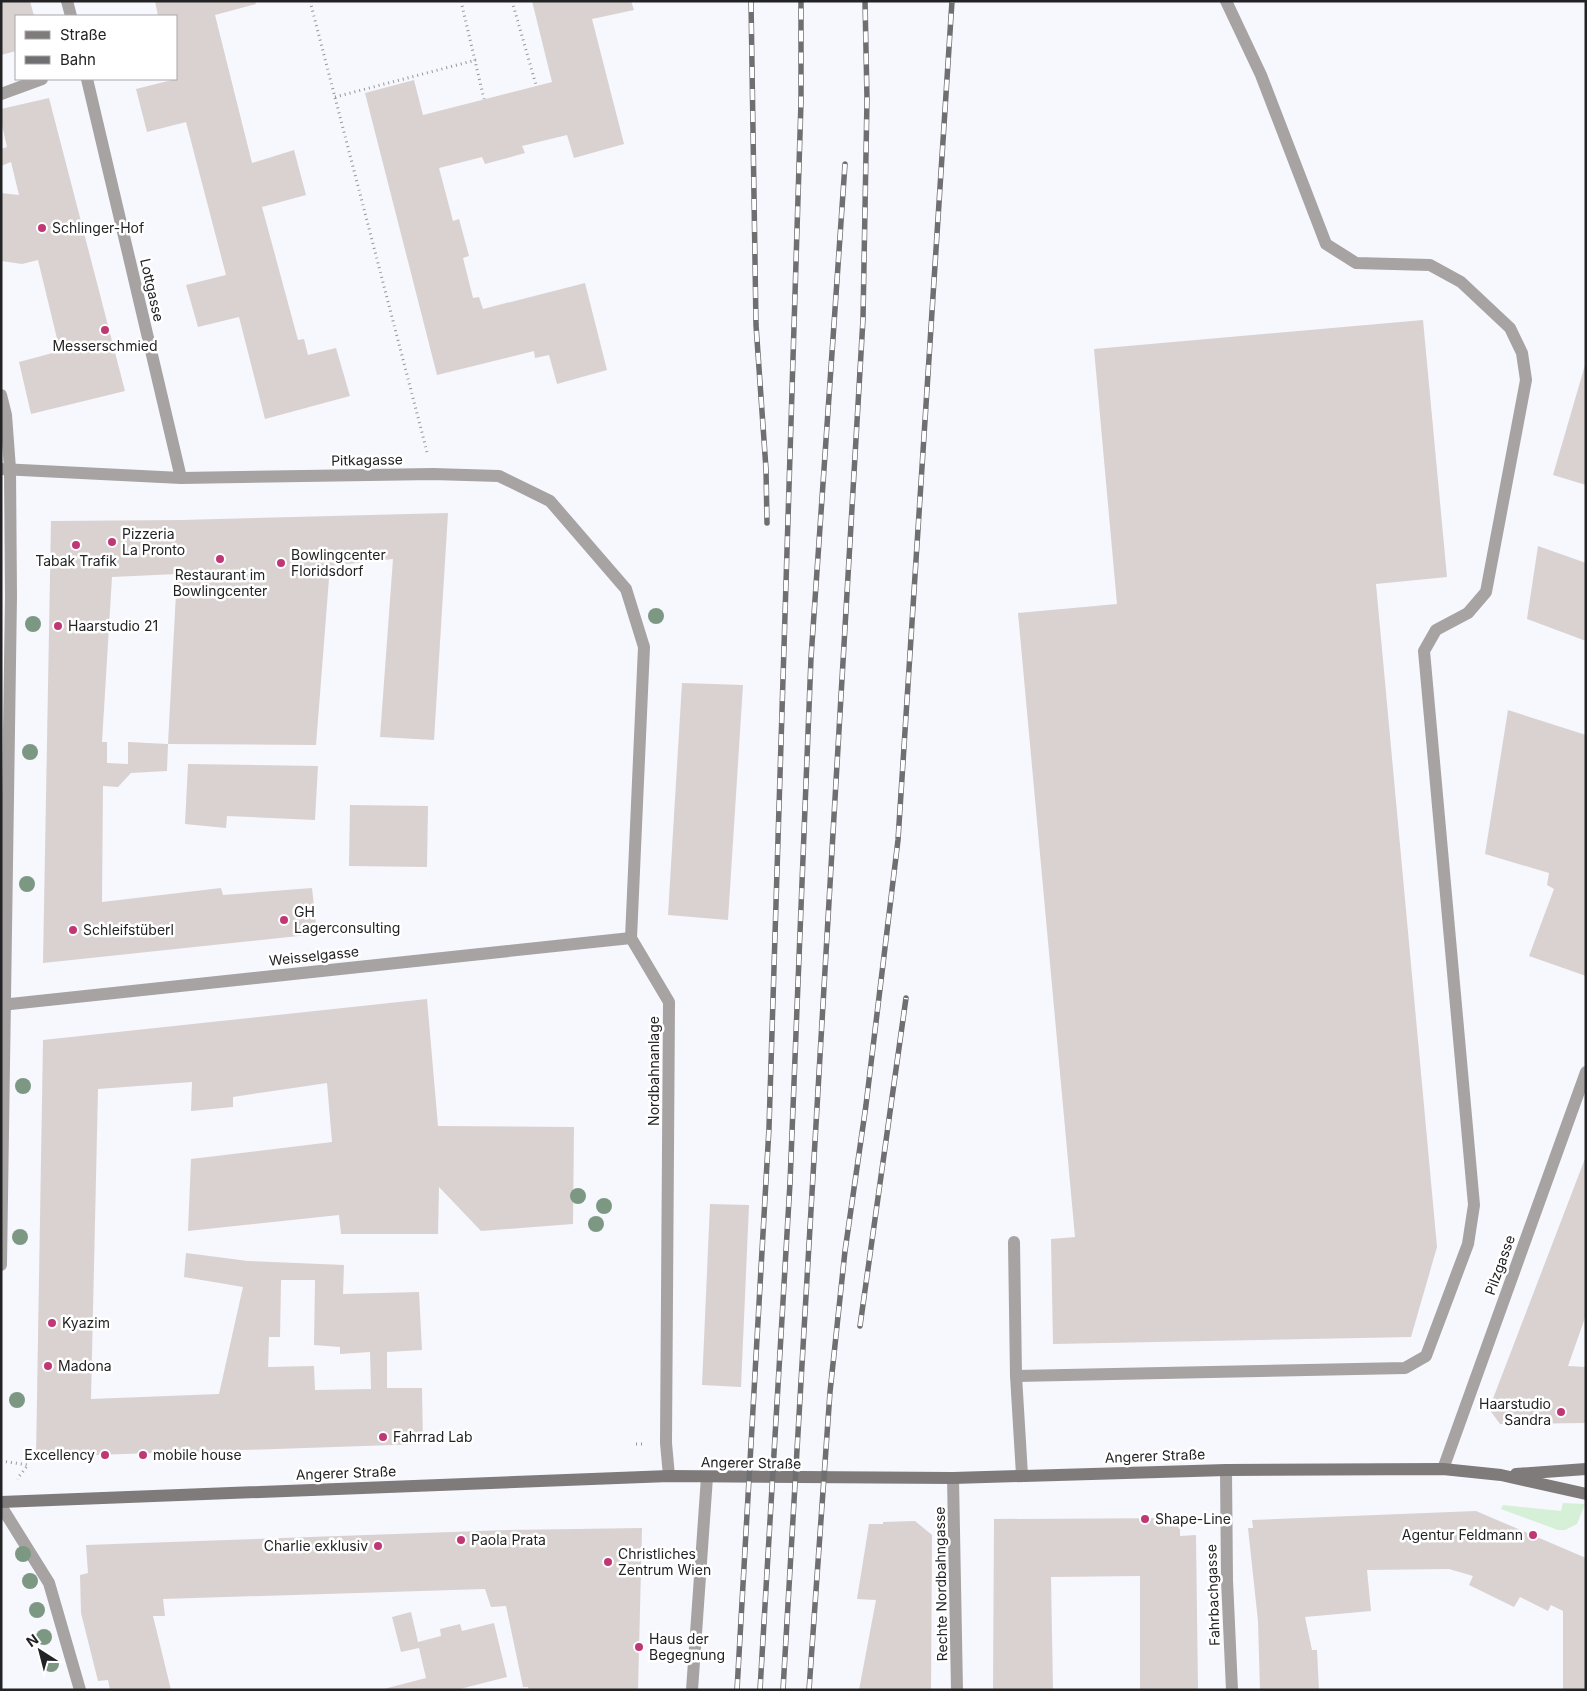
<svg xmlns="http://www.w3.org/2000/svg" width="1587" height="1691" viewBox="0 0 1587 1691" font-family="Inter,sans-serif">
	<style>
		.green { fill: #d5f0d6 }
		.building { fill: #d9d2d0; fill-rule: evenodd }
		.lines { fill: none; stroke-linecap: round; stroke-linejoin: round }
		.path { stroke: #96969a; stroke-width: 3; stroke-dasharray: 1 4; stroke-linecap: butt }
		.lane { stroke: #a7a3a3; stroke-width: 12 }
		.street { stroke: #a7a3a3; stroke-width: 12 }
		.secondary { stroke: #807b7b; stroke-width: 12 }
		.rail-casing { stroke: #6f6f72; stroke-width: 5.5 }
		.rail { stroke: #fff; stroke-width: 4; stroke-dasharray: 11; stroke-linecap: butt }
		.tree { fill: #7c9883 }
		.poi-dot { fill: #bf3775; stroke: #fff; stroke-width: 2 }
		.labels { text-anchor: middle; stroke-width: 5; stroke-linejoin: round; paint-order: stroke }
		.poi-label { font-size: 14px; fill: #232325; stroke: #fff; text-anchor: start }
		.street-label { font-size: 14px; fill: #232325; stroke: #fff }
	</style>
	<rect width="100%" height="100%" fill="#f7f7fe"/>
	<polygon class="green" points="1563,1503 1585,1504 1577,1524 1565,1530 1558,1530 1501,1509 1503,1505 1561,1511"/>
	<g class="building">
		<polygon points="1,1 30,1 34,16 16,16 16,51 1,55"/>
		<polygon points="155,1 255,1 256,4 215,15 252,163 294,150 306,195 262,207 298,340 304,339 308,355 336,348 350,396 265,419 239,317 198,327 186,285 226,275 186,122 147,132 136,89 176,79 176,16 158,16"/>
		<polygon points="532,1 631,1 634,10 592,19 624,144 574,158 567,135 522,146 525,153 485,164 482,157 439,168 453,221 459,219 469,256 463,258 473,298 479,297 483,309 585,283 607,370 557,384 549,355 535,358 534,351 437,375 365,93 414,80 423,115 552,82"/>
		<polygon points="49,98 125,391 31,414 19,362 60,351 38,260 22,264 1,261 1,193 19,195 11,162 1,166 1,149 7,147 1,121 1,109"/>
		<polygon points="1423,320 1447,577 1376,584 1437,1247 1411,1337 1053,1344 1051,1239 1075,1237 1018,613 1117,604 1094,349"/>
		<polygon points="1585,365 1586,365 1586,485 1553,475"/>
		<polygon points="448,513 434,740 380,737 393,559 330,566 316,745 168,744 177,574 112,577 102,742 107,742 107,763 128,764 128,742 168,744 167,771 131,773 118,787 103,786 102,902 221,888 223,895 312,888 317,934 43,963 51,521 181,520"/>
		<polygon points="1538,546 1586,563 1586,641 1527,619"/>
		<polygon points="682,683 743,685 728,920 668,915"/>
		<polygon points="1508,710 1586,735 1586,976 1529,956 1554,889 1547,885 1549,873 1485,854"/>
		<polygon points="188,764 318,766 315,820 227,816 226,828 185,824"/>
		<polygon points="350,805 428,806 427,867 349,866"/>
		<path d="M427,999L438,1126L574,1127L573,1224L481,1231L439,1187L438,1234H341L339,1215L188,1231L191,1159L332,1142L327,1083L233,1097V1107L191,1111L192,1082L98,1089L91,1399L219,1394L243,1287L184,1277L186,1253L248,1261L344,1265L343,1294L419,1292L422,1350L387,1352V1388H422L423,1444L36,1457L43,1040ZM281,1280H315L314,1345L340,1347V1354L370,1352L371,1389L315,1390L314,1366L268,1367L269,1337H280Z"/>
		<polygon points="1586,1156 1586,1315 1568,1366 1586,1367 1586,1423 1500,1424 1489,1409"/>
		<polygon points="710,1204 749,1205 741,1387 702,1385"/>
		<polygon points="1476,1511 1586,1558 1586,1690 1563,1690 1563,1611 1551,1605 1548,1611 1520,1597 1514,1607 1469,1585 1473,1576 1449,1569 1367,1570 1371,1611 1305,1617 1312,1650 1317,1650 1319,1690 1260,1690 1258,1621 1248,1528 1253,1528 1252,1520"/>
		<polygon points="1180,1518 1180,1536 1196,1535 1198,1690 1140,1690 1140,1576 1051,1577 1053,1690 993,1690 994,1519"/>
		<polygon points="915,1521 932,1535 931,1690 859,1690 876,1600 857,1599 869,1524 883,1524 883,1522"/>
		<polygon points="642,1528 638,1690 529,1690 528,1687 523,1687 506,1606 491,1607 485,1589 163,1599 165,1616 153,1616 171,1690 110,1690 108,1680 98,1681 81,1613 80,1575 88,1573 86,1545 508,1530"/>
		<polygon points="411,1612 418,1642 441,1636 440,1629 460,1624 462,1631 494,1623 507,1677 456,1690 380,1690 426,1678 419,1648 401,1652 392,1617"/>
	</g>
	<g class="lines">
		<g class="path">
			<polyline points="310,1 427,452"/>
			<polyline points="461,1 484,99"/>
			<polyline points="512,1 536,85"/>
			<polyline points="335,97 476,60"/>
			<polyline points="636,1444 645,1444"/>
			<polyline points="1,1461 28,1465 17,1479"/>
			<polyline points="519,1689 519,1690"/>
		</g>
		<g class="lane">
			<polyline points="1,94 42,79"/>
			<polyline points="1014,1242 1016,1376 1022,1475"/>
			<polyline points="1016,1376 1405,1368 1426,1356 1468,1244 1474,1205 1424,651 1436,630 1468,613 1486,592 1526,380 1522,353 1510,328 1461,282 1430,265 1356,263 1326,244 1261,75 1226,1"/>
		</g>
		<g class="street">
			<polyline points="67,1 71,16"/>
			<polyline points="87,79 181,478"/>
			<polyline points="1,395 6,415 10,469 11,596 1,1265"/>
			<polyline points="1,469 181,478 433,474 499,476 550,501 626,589 644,647 631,938 669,1002 666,1443 669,1476"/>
			<polyline points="1,1005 631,938"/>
			<polyline points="1443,1469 1586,1072"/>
			<polyline points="1226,1470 1227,1580 1232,1690"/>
			<polyline points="953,1478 957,1690"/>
			<polyline points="1,1506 49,1583 80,1690"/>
			<polyline points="692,1690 707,1477"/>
		</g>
		<g class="secondary">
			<polyline points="1516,1474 1586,1469"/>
			<polyline points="1,1502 669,1476 953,1478 1226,1470 1443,1469 1501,1475 1586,1494"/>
		</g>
		<g class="rail-casing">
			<g id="rail">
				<polyline points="751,1 756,325 766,469 767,523"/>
				<polyline points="860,1326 906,998"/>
				<polyline points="737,1690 769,1128 801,102 801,1"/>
				<polyline points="760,1690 790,1183 811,658 845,164"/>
				<polyline points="783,1690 863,319 867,99 865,1"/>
				<polyline points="809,1690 830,1392 845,1251 866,1105 898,840 952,1"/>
			</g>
		</g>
		<use href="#rail" class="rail"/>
	</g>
	<g class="tree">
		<circle cx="656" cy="616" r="8"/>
		<circle cx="33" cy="624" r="8"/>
		<circle cx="30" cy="752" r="8"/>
		<circle cx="27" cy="884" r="8"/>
		<circle cx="23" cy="1086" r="8"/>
		<circle cx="578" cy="1196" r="8"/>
		<circle cx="604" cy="1206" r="8"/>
		<circle cx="596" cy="1224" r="8"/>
		<circle cx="20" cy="1237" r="8"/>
		<circle cx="17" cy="1400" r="8"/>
		<circle cx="23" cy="1554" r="8"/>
		<circle cx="30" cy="1581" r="8"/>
		<circle cx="37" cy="1610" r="8"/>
		<circle cx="44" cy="1637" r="8"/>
		<circle cx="51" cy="1664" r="8"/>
	</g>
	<g class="poi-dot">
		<circle cx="42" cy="228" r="5"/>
		<circle cx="105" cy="330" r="5"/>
		<circle cx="112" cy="542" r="5"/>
		<circle cx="76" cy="545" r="5"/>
		<circle cx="220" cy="559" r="5"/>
		<circle cx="281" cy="563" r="5"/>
		<circle cx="58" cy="626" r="5"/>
		<circle cx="284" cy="920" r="5"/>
		<circle cx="73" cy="930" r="5"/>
		<circle cx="52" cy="1323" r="5"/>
		<circle cx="48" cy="1366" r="5"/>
		<circle cx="1561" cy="1412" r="5"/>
		<circle cx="383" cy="1437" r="5"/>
		<circle cx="105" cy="1455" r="5"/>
		<circle cx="143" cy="1455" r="5"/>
		<circle cx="1145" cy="1519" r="5"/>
		<circle cx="1533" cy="1535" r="5"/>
		<circle cx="461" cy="1540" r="5"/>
		<circle cx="378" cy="1546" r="5"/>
		<circle cx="608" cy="1562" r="5"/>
		<circle cx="639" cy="1647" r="5"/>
	</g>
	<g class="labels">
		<g class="poi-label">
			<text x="52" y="233">Schlinger-Hof</text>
			<text x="105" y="351" text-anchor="middle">Messerschmied</text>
			<text x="122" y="539">Pizzeria<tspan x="122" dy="16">La Pronto</tspan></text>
			<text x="291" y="560">Bowlingcenter<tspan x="291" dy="16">Floridsdorf</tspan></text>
			<text x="76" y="566" text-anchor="middle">Tabak Trafik</text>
			<text x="220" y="580" text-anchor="middle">Restaurant im<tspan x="220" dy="16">Bowlingcenter</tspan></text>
			<text x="68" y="631">Haarstudio 21</text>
			<text x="294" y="917">GH<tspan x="294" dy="16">Lagerconsulting</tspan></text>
			<text x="83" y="935">Schleifstüberl</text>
			<text x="62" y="1328">Kyazim</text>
			<text x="58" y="1371">Madona</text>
			<text x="1551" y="1409" text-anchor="end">Haarstudio<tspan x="1551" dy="16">Sandra</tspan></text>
			<text x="393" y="1442">Fahrrad Lab</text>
			<text x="95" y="1460" text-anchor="end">Excellency</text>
			<text x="153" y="1460">mobile house</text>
			<text x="1155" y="1524">Shape-Line</text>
			<text x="1523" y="1540" text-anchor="end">Agentur Feldmann</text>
			<text x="471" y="1545">Paola Prata</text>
			<text x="368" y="1551" text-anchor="end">Charlie exklusiv</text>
			<text x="618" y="1559">Christliches<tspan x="618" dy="16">Zentrum Wien</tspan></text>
			<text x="649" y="1644">Haus der<tspan x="649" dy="16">Begegnung</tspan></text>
		</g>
		<g class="street-label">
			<text transform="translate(152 290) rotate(77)" y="5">Lottgasse</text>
			<text transform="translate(367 460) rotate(-1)" y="5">Pitkagasse</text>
			<text transform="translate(314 956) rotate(-6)" y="5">Weisselgasse</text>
			<text transform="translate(654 1071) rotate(-90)" y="5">Nordbahnanlage</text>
			<text transform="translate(1500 1265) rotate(-70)" y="5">Pilzgasse</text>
			<text transform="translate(1155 1456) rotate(-2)" y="5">Angerer Straße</text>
			<text transform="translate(751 1463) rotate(1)" y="5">Angerer Straße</text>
			<text transform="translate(346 1473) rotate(-2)" y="5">Angerer Straße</text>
			<text transform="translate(941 1584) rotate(-91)" y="5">Rechte Nordbahngasse</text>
			<text transform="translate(1213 1595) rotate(-92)" y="5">Fahrbachgasse</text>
		</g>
	</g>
	<rect width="1587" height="1691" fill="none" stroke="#232325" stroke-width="5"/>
	<rect x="15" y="15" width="162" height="65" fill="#ffffff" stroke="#a7a7a8"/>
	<rect x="25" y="31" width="25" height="8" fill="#807b7b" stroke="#a7a7a8"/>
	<text x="60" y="40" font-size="15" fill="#232325">Straße</text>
	<rect x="25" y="56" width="25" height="8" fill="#6f6f72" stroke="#a7a7a8"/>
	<text x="60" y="65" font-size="15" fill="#232325">Bahn</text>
	<g transform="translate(40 1651) rotate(324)" stroke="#ffffff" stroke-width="4" paint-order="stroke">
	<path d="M0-4L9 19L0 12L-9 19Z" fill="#232325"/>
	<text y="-8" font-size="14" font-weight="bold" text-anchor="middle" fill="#232325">N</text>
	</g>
</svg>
